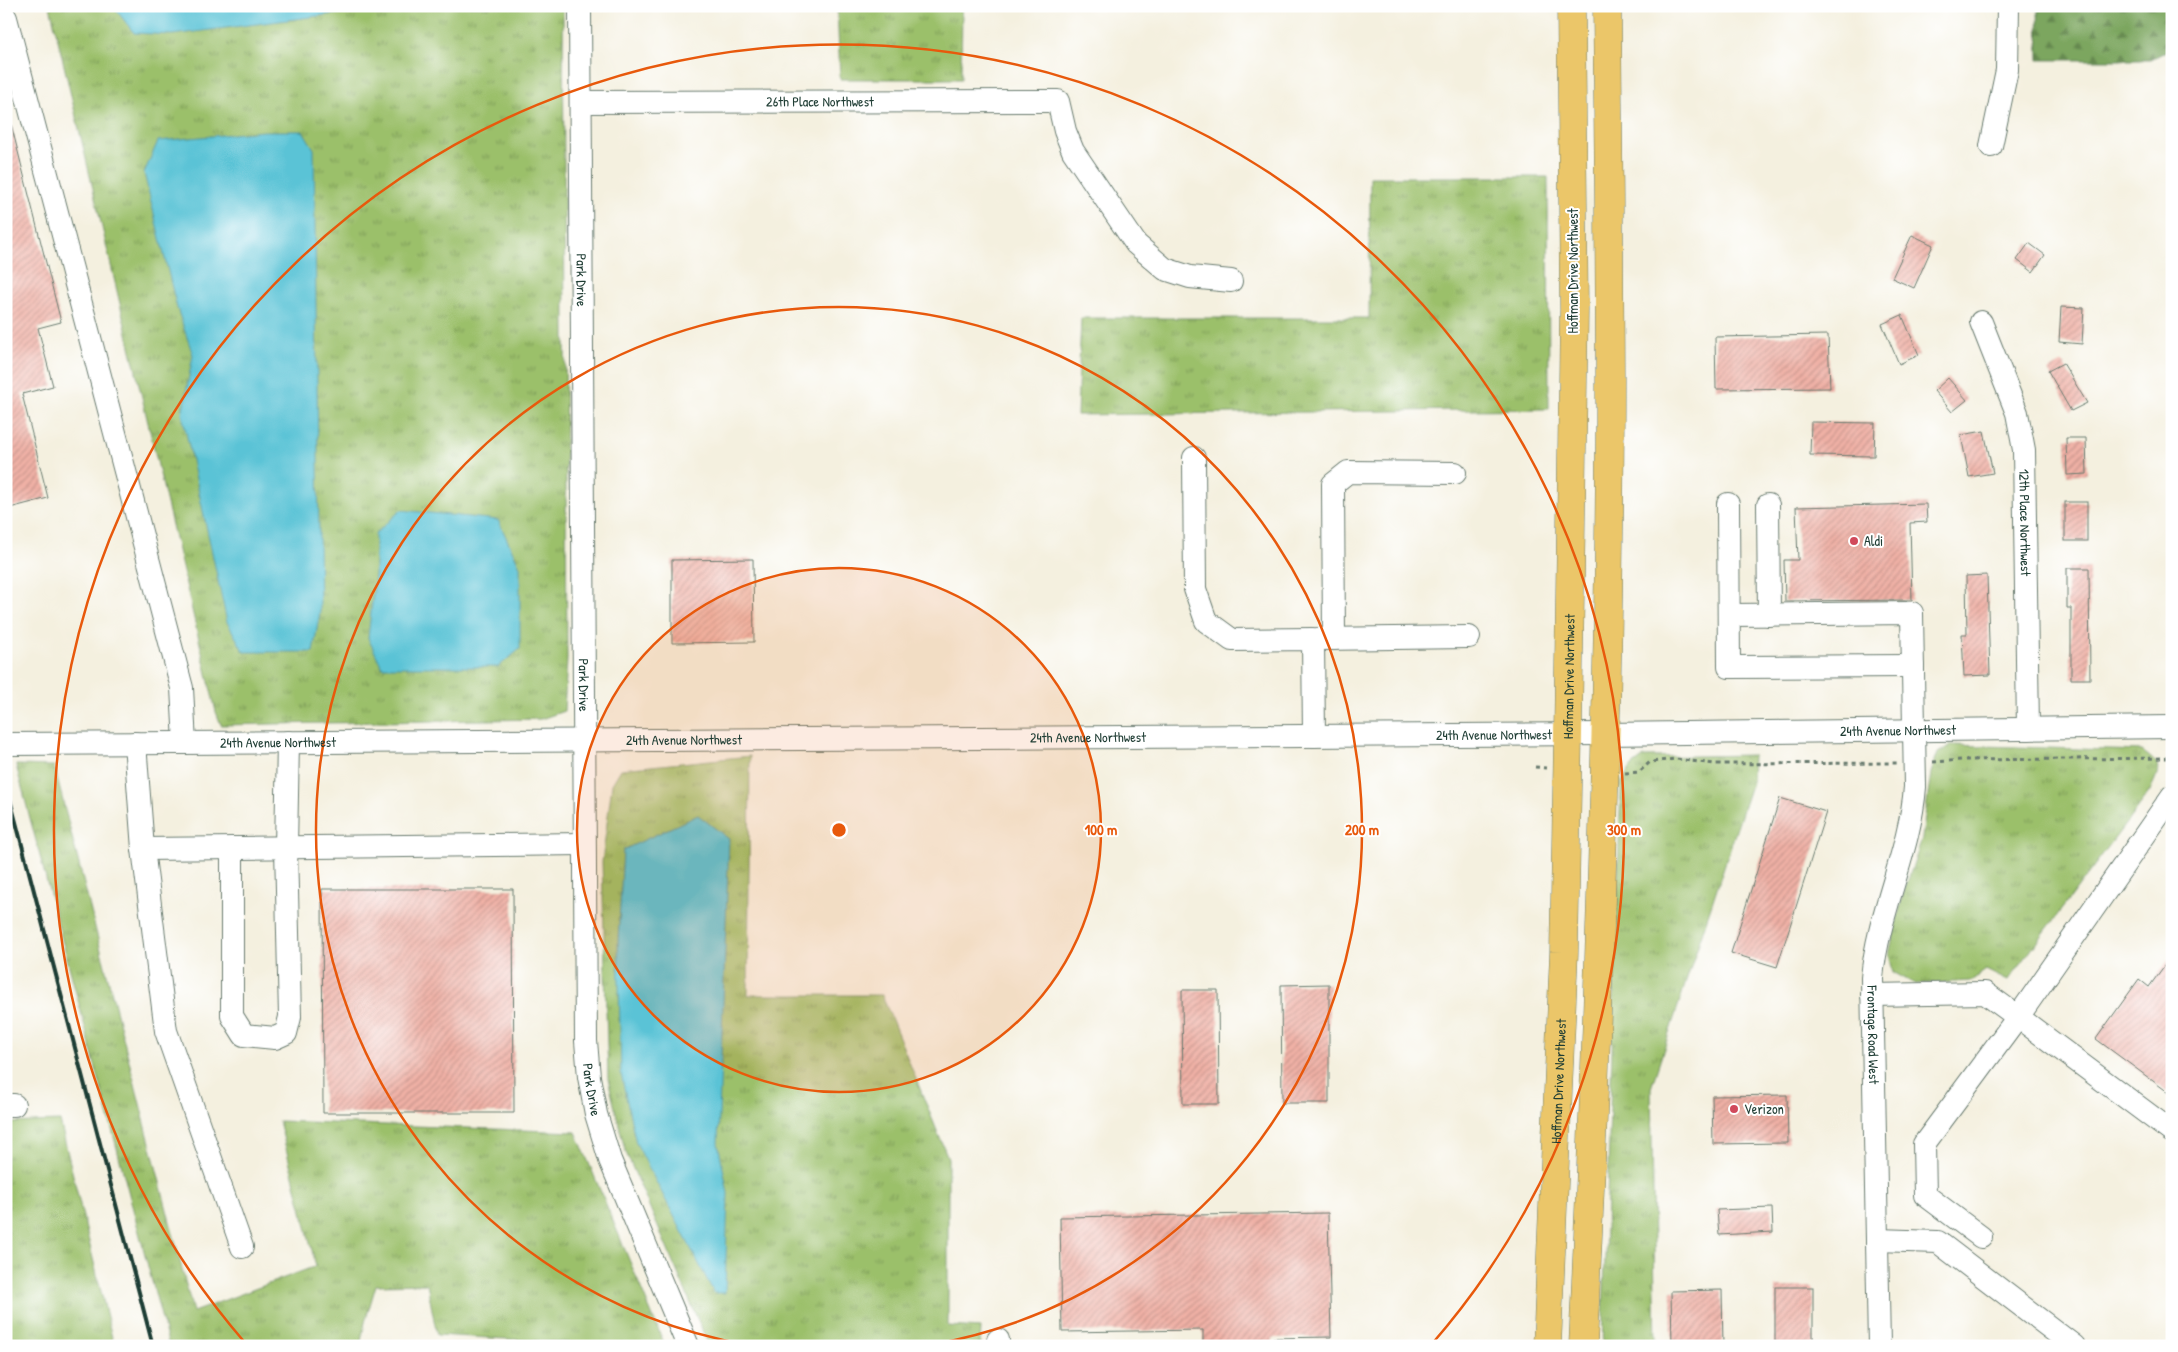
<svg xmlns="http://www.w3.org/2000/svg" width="2178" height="1352" viewBox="0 0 2178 1352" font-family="'Patrick Hand',sans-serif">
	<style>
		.grass { fill: url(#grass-tufts); stroke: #5d7e50 }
		.forest { fill: url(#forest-firs); stroke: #4e724a }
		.water { fill: #5ac3d6; stroke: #3c8085 }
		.building { fill: url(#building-hatch) }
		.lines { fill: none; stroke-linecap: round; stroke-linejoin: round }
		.minor-casing { stroke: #6a7c70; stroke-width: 24 }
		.major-casing { stroke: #6a7c70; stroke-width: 29 }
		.path { stroke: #6a7c70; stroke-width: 3; stroke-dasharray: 4 4; stroke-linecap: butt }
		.minor { stroke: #fff; stroke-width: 22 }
		.major { stroke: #ebc669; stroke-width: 28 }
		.rail { stroke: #1f3d34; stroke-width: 4 }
		.ring { fill: none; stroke: #e8590c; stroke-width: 2.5 }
		.poi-dot { fill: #d1495b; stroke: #fff; stroke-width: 2 }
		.labels { text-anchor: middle; stroke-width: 4; stroke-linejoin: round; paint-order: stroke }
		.street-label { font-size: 14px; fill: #1f3d34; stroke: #fff }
		.poi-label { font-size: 14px; fill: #1f3d34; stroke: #fff; text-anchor: start }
		.centre { fill: #e8590c; stroke: #fff; stroke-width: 2.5 }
		.ring-label { font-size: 15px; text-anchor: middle; font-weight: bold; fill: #e8590c; stroke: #fff; stroke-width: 4; stroke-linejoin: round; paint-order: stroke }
	</style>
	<defs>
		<pattern id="grass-tufts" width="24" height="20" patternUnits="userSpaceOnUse" patternTransform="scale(1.25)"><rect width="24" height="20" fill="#9bc06b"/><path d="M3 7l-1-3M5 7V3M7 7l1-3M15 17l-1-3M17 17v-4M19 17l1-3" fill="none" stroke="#7e9d59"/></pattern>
		<pattern id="forest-firs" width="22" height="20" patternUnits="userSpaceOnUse" patternTransform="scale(1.25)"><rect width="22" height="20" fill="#7ca65f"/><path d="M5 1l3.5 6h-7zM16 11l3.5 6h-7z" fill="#65884f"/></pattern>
		<pattern id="building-hatch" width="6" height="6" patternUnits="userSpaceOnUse" patternTransform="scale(1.25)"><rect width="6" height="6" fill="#f0b1a6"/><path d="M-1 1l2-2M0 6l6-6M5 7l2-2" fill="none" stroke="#c29188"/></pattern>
	</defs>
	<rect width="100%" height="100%" fill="#fff"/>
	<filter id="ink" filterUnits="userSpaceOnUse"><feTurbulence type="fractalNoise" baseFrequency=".02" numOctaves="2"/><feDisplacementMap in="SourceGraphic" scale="10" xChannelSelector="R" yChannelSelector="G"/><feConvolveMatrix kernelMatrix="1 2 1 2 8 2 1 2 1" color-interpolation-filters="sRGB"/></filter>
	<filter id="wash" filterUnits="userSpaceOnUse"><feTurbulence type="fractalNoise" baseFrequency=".0096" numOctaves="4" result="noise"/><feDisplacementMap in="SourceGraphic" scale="20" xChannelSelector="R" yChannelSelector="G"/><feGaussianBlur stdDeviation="1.12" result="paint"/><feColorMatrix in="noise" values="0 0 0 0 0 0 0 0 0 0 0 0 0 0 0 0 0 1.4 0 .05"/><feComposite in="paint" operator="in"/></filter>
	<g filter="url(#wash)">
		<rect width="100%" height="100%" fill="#f4f0df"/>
		<g class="grass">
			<polygon points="50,6 563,6 567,659 564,711 541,719 221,725 216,712"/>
			<polygon points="837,6 962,6 961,79 840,79"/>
			<polygon points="1370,177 1548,177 1549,409 1077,415 1081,318 1369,318"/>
			<path d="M1951,745L2142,751C2163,766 2160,768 2150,791L2008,981L1986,970L1971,981L1915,984L1893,972L1889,954L1902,898L1922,838L1931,773L1938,753Z"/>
			<polygon points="1753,755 1752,782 1651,1088 1656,1346 1602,1346 1621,782 1632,766 1644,757"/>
			<polygon points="750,756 748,995 882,995 948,1158 948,1326 981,1328 980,1346 709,1346 625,1150 608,1079 602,862 612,784 621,769"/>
			<polygon points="16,765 54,766 193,1312 316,1266 279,1121 576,1132 665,1346 630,1346 437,1335 427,1284 376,1285 365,1322 360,1346 169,1346"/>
			<polygon points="60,1121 114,1346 6,1346 6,1123"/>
		</g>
		<polygon class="forest" points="2038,6 2172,6 2172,49 2150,60 2039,60"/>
		<g class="water">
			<polygon points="116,6 395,6 172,35 134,33 117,11"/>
			<polygon points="264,131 303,131 314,149 320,612 313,652 244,652 227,622 182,414 193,355 177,308 144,173 158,141"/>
			<polygon points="401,510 498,520 520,567 520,649 498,667 382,667 368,638 375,575 375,534"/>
			<polygon points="698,815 729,839 718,1143 728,1193 725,1293 714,1293 636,1143 621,1074 618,941 623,850"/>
		</g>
		<g id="blocks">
			<g class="building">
				<polygon points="6,124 11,124 61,322 38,328 53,386 22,394 48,498 6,509"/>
				<polygon points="1912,235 1933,245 1914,288 1892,278"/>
				<polygon points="2029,243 2045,255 2033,272 2017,260"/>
				<polygon points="2061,307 2084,308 2082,344 2059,342"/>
				<polygon points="1902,315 1919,355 1899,364 1882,324"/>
				<polygon points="1828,335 1830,388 1716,389 1715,337"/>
				<polygon points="2063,363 2087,403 2071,411 2048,371"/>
				<polygon points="1948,378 1967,400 1952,412 1934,391"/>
				<polygon points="1811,422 1875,423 1874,456 1810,455"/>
				<polygon points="1984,431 1993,473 1969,477 1961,435"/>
				<polygon points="2066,438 2086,438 2087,474 2067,475"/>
				<rect x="2065" y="502" width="22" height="39"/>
				<polygon points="1926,504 1927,522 1910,523 1912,600 1785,601 1784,560 1798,560 1796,507"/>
				<polygon points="753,559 754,642 672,643 672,560"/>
				<polygon points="2067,568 2089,568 2090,679 2071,679 2071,608 2067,608"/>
				<polygon points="1987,575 1990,675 1964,676 1962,634 1967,634 1966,576"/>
				<polygon points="1780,798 1826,812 1777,967 1731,953"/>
				<polygon points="322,889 513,889 514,1113 323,1113"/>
				<polygon points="2172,955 2172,1095 2096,1039 2139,979 2149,987"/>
				<polygon points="1329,984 1329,1103 1282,1103 1281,985"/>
				<polygon points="1182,990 1218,990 1219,1104 1183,1104"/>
				<polygon points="1787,1095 1788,1143 1713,1144 1712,1096"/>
				<polygon points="1772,1208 1773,1232 1719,1235 1717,1210"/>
				<polygon points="1328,1213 1331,1337 1273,1338 1273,1346 1203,1346 1203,1330 1062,1332 1060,1217"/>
				<rect x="1775" y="1287" width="38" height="59"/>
				<polygon points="1722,1290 1723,1346 1672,1346 1671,1291"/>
			</g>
		</g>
	</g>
	<g filter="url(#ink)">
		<use href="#blocks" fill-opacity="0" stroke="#6a7c70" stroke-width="1"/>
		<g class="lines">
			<g class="minor-casing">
				<g id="minor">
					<path id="s1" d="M580,6L586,1041L589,1077L596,1114L610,1160L688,1346"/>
					<polyline points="6,18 182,688 185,743"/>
					<path id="s2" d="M581,102L1058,101L1065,131L1073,151L1136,244L1165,269L1190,277L1231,281"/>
					<polyline points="1991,146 2007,70 2008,6"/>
					<path id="s3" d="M1981,322L2017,413L2024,450L2028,729"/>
					<polyline points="1194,458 1195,589 1206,621 1232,640 1313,639 1314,736"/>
					<polyline points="1728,504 1729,667 1913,666"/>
					<polyline points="1768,505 1769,615"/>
					<path id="s4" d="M1729,615L1912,613L1915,787C1910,852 1878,912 1872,978L1879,1346"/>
					<polyline points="1319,639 1469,637"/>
					<polyline points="1334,639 1333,484 1348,472 1455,473"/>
					<polyline points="135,743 143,849 166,1031 242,1247"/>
					<path id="s5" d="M6,744L1605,734L2172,727"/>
					<polyline points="232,848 232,1016 244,1035 275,1038 286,1033 290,1017 286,848 288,742"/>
					<polyline points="143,849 584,844"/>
					<polyline points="1872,995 1985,993 2018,1017 2172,796"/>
					<polyline points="6,1105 14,1105"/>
					<polyline points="1981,1237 1925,1195 1924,1144 2018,1017 2172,1132"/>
					<polyline points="1877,1240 1938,1242 2074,1346"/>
					<polyline points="998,1340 998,1346"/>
				</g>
			</g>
			<g class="major-casing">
				<g id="major">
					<path id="s6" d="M1547,1346L1564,952L1568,734L1574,309L1571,6"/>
					<path d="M1583,1346C1598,1023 1610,700 1610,377C1610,253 1608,130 1607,6"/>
				</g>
			</g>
			<g class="path">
				<polyline points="1933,762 1962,760 2172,758"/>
				<polyline points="1535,767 1546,768"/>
				<polyline points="1625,773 1639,772 1650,762 1676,759 1715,764 1897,763"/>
			</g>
			<use href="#minor" class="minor"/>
			<use href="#major" class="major"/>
			<polyline class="rail" points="6,784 153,1346"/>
		</g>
	</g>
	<circle cx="839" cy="830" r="262" fill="#e8590c" fill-opacity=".12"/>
	<g class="ring">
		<circle cx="839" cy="830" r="262"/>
		<path d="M748 1345A523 523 0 1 1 930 1345"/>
		<path d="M247 1345A785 785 0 1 1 1431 1345"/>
	</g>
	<g class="poi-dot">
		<circle cx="1854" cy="541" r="5"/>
		<circle cx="1734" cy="1109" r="5"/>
	</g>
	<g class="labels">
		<g class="street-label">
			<text dy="5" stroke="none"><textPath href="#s2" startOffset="239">26th Place Northwest</textPath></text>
			<text transform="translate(1573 271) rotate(-90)" y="5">Hoffman Drive Northwest</text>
			<text dy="5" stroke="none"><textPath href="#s1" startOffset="274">Park Drive</textPath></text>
			<text dy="5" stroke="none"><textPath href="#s3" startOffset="208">12th Place Northwest</textPath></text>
			<text dy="5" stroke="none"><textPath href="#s6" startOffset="670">Hoffman Drive Northwest</textPath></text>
			<text dy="5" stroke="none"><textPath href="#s1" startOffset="679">Park Drive</textPath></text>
			<text dy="5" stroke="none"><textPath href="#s5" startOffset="1892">24th Avenue Northwest</textPath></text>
			<text dy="5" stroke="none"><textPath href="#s5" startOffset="1488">24th Avenue Northwest</textPath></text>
			<text dy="5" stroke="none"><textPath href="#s5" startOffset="1082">24th Avenue Northwest</textPath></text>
			<text dy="5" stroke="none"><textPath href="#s5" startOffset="678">24th Avenue Northwest</textPath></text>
			<text dy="5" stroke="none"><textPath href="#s5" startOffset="272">24th Avenue Northwest</textPath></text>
			<text dy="5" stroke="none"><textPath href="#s4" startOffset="610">Frontage Road West</textPath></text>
			<text dy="5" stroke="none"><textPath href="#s6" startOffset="265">Hoffman Drive Northwest</textPath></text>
			<text dy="5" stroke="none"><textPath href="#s1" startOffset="1084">Park Drive</textPath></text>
		</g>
		<g class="poi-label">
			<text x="1864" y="546">Aldi</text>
			<text x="1744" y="1114">Verizon</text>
		</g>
	</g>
	<circle cx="839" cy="830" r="8" class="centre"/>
	<g class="ring-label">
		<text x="1101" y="835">100 m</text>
		<text x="1362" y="835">200 m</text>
		<text x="1624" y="835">300 m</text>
	</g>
	<rect width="2178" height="1352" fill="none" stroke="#fff" stroke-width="25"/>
</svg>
